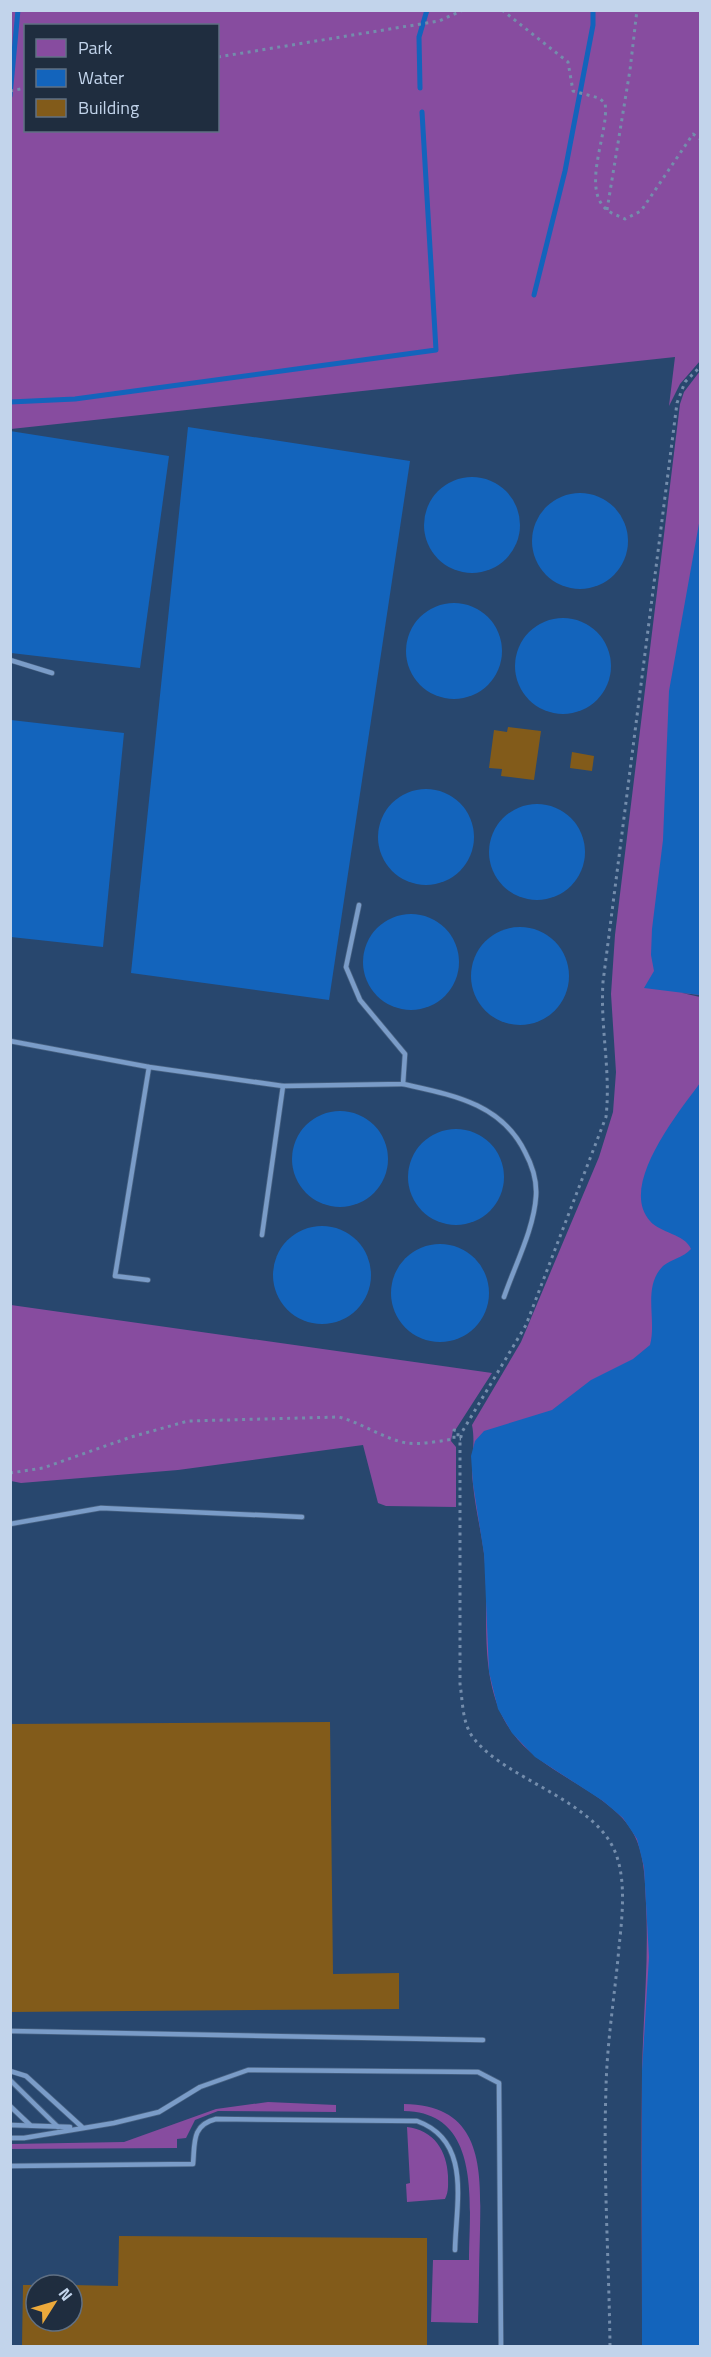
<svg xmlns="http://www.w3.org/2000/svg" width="711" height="2357" viewBox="0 0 711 2357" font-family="'Titillium Web',sans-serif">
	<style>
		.green { fill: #874c9f; fill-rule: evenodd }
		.water { fill: #1364bc }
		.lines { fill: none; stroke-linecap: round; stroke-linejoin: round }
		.stream { stroke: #1364bc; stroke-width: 5 }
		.building { fill: #825b1a }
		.service-casing { stroke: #486282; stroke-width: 6 }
		.path { stroke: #748dac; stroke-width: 3; stroke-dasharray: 3 4.5; stroke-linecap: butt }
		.service { stroke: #7a9cc8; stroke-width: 4.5 }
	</style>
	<rect width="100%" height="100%" fill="#28476e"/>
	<g class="green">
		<path d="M10,11H700V361L680,384L669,406L675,357L11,429ZM26,26H218V130H26Z"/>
		<path d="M700,371V995L682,993L700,997V2346H642C642,2255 641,2164 642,2073C643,2017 649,1961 646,1904C645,1883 645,1861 637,1841C619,1793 543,1777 512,1732C475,1680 491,1612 484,1553C481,1530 475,1507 473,1484C470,1464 476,1445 472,1425L521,1342L599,1157L613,1112L616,1072L611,994L615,935L680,404L684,392Z"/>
		<polygon points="11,1305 492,1373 456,1429 453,1430 451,1441 456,1447 456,1507 386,1506 378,1503 363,1445 178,1470 21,1483 11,1481"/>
		<polygon points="268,2102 336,2105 336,2112 218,2111 195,2120 186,2138 177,2139 177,2148 11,2149 11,2144 124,2142 216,2109"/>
		<path d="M404,2104C484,2105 481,2170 480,2230C479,2261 479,2292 478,2323L431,2322L433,2260H469C469,2207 483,2112 404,2111Z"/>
		<path d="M407,2127C434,2130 447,2151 448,2176C448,2184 449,2191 445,2199L407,2202L406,2184L410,2183Z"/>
	</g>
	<g class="water">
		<polygon points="188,427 410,461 329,1000 131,973"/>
		<polygon points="10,431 169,456 140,668 11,653"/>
		<circle cx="472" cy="525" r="48"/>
		<circle cx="580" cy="541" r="48"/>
		<polygon points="700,518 700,995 644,988 654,971 651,955 652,929 663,840 669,691"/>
		<circle cx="454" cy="651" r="48"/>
		<circle cx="563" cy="666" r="48"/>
		<polygon points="11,720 124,733 103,947 11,937"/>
		<circle cx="426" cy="837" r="48"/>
		<circle cx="537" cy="852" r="48"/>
		<circle cx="411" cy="962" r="48"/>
		<circle cx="520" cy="976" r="49"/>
		<path d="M700,1083V2346H642V2071L649,1957L644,1867L637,1839L623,1818L603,1801L535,1757L512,1733L498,1709L489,1672L484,1554L473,1484L471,1456L475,1441L484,1431L552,1410L591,1380L633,1359L650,1345C657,1320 642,1287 663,1266C671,1259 683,1258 691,1249C685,1234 660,1233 650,1221C618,1186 679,1112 700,1083Z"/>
		<circle cx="340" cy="1159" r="48"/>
		<circle cx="456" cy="1177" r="48"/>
		<circle cx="322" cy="1275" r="49"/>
		<circle cx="440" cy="1293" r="49"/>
	</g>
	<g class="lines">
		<g class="stream">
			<polyline points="420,88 419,37 427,10"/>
			<polyline points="10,96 18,10"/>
			<polyline points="534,295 565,171 593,25 593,10"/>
			<polyline points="10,402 75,399 436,350 422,112"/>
		</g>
	</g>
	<g class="building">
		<polygon points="508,727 541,731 534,780 501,776 502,769 489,768 494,730 507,732"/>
		<polygon points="572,752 594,756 592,771 570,768"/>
		<polygon points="330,1722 333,1974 399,1973 399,2009 10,2012 10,1724"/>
		<polygon points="119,2236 427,2238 427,2346 22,2346 23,2285 36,2285 36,2321 72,2321 72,2285 118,2286"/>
	</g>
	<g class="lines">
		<g class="service-casing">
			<g id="service">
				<polyline points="10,660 52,673"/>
				<polyline points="10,1041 149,1067 283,1086 262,1235"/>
				<path d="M403,1084C452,1095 501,1103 525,1152C532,1165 537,1181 536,1196C534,1229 515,1265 504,1297"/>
				<polyline points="283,1086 403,1084 405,1054 360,1000 346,967 359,905"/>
				<polyline points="148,1280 115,1276 149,1067"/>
				<polyline points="10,1524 101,1508 302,1517"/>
				<polyline points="10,2031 483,2040"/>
				<polyline points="10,2071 26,2076 82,2127"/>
				<polyline points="10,2080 58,2127"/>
				<polyline points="10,2106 30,2125"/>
				<polyline points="10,2125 70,2127"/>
				<polyline points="10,2138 24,2138 114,2123 159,2112 200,2087 248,2070 478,2072 499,2083 501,2346"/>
				<path d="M10,2166L193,2164C195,2144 191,2125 216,2119L417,2121C472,2141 456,2202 455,2250"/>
			</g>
		</g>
		<g class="path">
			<path d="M502,10L568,62L573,91L599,98L605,103C610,131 580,188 607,210C612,214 619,216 625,219L641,211L693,134L700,139"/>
			<polyline points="218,57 439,21 463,10"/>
			<polyline points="10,91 26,88"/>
			<polyline points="607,210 630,70 637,10"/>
			<path d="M10,1473L43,1468L131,1437L188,1421L339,1417C362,1423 382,1438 406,1443C421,1445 439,1441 454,1439V1430L458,1431V1439H461"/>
			<path d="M610,2346C609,2261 603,2173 606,2088C607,2041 615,1994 619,1947C622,1919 626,1884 617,1857C599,1801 510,1782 475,1740C462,1725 463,1703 460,1684V1441L462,1432L526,1325L606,1117C611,1071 600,1027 603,982L677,403L685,382L700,367"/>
		</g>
		<use href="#service" class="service"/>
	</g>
	<rect width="711" height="2357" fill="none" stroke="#c2d4eb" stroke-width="24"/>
	<rect x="24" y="24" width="195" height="108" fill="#1f2d3f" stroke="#607084" stroke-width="1.5"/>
	<rect x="36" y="39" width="30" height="18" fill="#874c9f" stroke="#607084" stroke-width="1.5"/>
	<text x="78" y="54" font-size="18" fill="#c2d4eb">Park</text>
	<rect x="36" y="69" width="30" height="18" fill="#1364bc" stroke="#607084" stroke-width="1.5"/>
	<text x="78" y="84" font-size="18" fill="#c2d4eb">Water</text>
	<rect x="36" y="99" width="30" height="18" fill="#825b1a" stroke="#607084" stroke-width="1.5"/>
	<text x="78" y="114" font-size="18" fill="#c2d4eb">Building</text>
	<g transform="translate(54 2303) rotate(53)"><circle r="28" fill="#1f2d3f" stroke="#607084" stroke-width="1.5"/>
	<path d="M0-4.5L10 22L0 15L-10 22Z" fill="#eca93b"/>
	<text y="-9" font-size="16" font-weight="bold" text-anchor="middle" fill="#c2d4eb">N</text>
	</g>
</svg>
